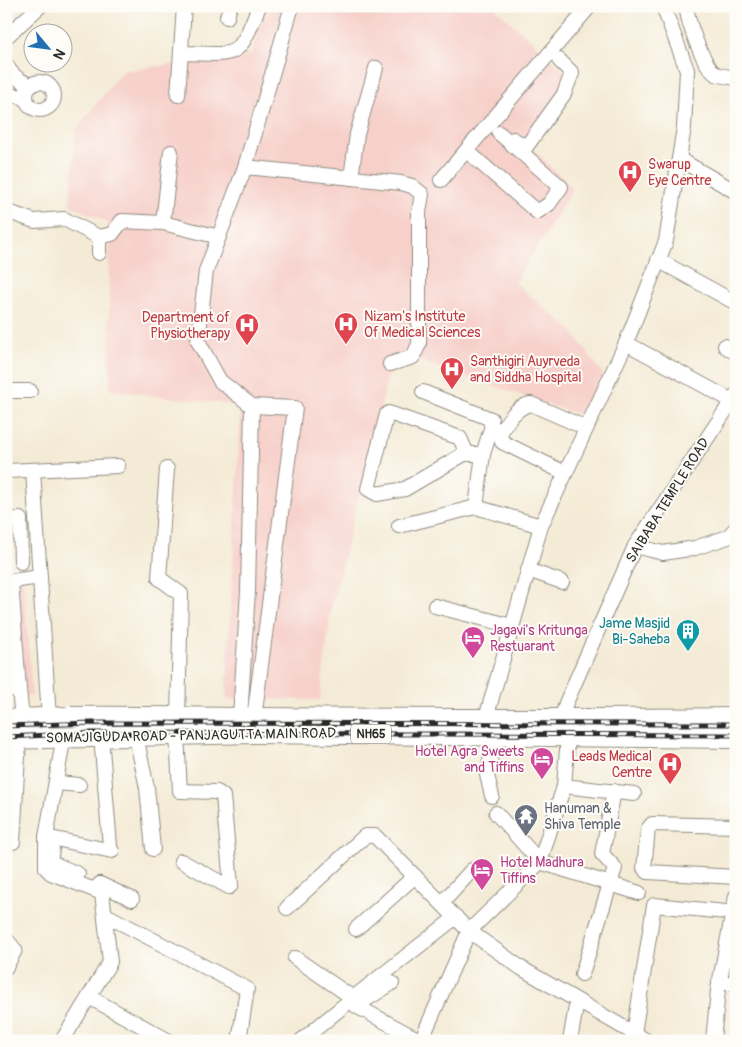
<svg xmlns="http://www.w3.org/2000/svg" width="742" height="1047" viewBox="0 0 742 1047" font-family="Pangolin,sans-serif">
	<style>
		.built { fill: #f7d0ca }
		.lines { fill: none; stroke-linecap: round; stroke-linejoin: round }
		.minor-casing { stroke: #908b80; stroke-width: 16 }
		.highway-casing { stroke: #908b80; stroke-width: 22 }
		.minor { stroke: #fff; stroke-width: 14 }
		.highway { stroke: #fff; stroke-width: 20 }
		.rail-casing { stroke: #2b2b2b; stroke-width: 5 }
		.rail { stroke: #fdfcf7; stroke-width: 3; stroke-dasharray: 9; stroke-linecap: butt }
		.labels { text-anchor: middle; stroke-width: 4; stroke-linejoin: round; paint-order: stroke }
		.shield { fill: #fdfcf7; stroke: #6a6a68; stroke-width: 1 }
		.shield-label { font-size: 12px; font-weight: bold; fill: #2b2b2b }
		.health-label { font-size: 14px; fill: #be3a42; stroke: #fdfcf7; text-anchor: start }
		.street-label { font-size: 14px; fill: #2b2b2b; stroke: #fdfcf7 }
		.culture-label { font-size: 14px; fill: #0d838f; stroke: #fdfcf7; text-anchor: end }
		.hotel-label { font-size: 14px; fill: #b23c85; stroke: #fdfcf7; text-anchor: start }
		.worship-label { font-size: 14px; fill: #5b616d; stroke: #fdfcf7; text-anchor: start }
	</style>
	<rect width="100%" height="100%" fill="#fdfcf7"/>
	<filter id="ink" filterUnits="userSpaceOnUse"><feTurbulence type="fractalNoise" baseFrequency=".02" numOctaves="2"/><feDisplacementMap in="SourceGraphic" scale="10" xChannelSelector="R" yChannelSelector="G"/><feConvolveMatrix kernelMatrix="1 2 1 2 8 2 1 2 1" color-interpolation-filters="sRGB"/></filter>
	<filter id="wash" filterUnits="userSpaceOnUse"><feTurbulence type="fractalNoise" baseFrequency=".0096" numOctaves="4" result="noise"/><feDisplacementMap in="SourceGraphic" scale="20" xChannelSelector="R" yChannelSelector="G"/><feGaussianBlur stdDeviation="1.12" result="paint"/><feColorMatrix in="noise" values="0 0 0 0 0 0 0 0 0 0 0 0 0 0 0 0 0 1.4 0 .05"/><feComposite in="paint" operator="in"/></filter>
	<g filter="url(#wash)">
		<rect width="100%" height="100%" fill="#f4ebd6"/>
		<g class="built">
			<polygon points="265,6 493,6 574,79 527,143 573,189 515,283 571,330 604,375 582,416 418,360 389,372 331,609 320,700 226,699 241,406 110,390 108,222 70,205 76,130 122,71 251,54"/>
			<polygon points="23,573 32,696 6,697 6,574"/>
		</g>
	</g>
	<g filter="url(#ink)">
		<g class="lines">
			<g class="minor-casing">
				<g id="minor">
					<path d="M687,6C686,19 704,68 716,74C722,76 730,77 736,78"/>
					<polyline points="227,17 230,6"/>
					<polyline points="6,37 40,6"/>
					<path d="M181,53C238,54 237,62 259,6"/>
					<path d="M6,64C11,76 20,80 31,86"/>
					<circle cx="40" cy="96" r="14"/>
					<polyline points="6,95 26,97"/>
					<polyline points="178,95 184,6"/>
					<polyline points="513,139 526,147 564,94 572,73 559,60"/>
					<polyline points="467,151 537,212 549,204 561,187 499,133"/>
					<polyline points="679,159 736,192"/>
					<polyline points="245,167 292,6"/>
					<polyline points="351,178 357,134 376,68"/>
					<polyline points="441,180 590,6"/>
					<polyline points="6,211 34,221 64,219 99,237 99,253"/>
					<polyline points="163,223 171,152"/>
					<polyline points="99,237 112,234 122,221 163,223 219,237"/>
					<polyline points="658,260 736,303"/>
					<polyline points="626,343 736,403"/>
					<polyline points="725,346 736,353"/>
					<polyline points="6,391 30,391"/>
					<polyline points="423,392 491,419 491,429 483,454 476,507 541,526"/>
					<polyline points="467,454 460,438 389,413 387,414 368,489 377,494 405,489 464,454 483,454"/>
					<polyline points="167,469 159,578 181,594 178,717"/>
					<polyline points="33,470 49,718"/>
					<polyline points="6,471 118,466"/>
					<path d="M565,473L502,442L500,434C506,422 517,406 531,404L586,428"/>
					<polyline points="6,520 20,519 21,562"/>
					<polyline points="399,526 476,507"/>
					<polyline points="635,546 663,553 695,548 728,537 736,528"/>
					<polyline points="528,570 562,582"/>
					<polyline points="11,581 19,689"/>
					<polyline points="6,582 40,577"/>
					<polyline points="435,606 512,626"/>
					<polyline points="6,689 19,689 22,719"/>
					<polyline points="240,718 248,591 252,406"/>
					<polyline points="254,718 295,408 252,406 220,381 198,341 206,271 245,167 401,183 412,186 422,194 419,212 419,344 413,357 390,364"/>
					<polyline points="486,718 541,526 626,343 666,241 684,127 687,70 663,6"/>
					<polyline points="561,721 566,703 635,546 736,395"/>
					<polyline points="177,734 180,791 217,792 223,796 231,885 229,887 181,861"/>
					<polyline points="101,736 110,846"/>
					<polyline points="136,736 147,788 153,849"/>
					<polyline points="57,783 79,785"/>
					<polyline points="564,786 634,794"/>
					<polyline points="492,796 487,775 496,734"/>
					<polyline points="496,813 540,862 639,893"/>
					<polyline points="736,826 652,824 648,829 644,868 648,872 736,877"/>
					<polyline points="46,837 112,851"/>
					<polyline points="13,842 19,738"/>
					<polyline points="52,849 50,862 78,874"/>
					<polyline points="95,889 100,884 132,899"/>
					<polyline points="442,903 472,870"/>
					<polyline points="287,908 365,836 375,836 469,931 521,968 647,1041"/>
					<polyline points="106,915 247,989 239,1041"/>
					<polyline points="356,929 415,876"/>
					<polyline points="6,939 15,950 6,967"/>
					<polyline points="295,958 353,998"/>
					<polyline points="582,974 615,868 602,854 614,791"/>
					<polyline points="719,982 736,984"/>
					<polyline points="392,983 356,1006 421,1041"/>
					<polyline points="89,997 169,1041"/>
					<polyline points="634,1034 654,905 736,913"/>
					<polyline points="62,1041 110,962 102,893 51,873 46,868 46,837 64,736"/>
					<polyline points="301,1041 353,998 456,917"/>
					<polyline points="421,1041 469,931 540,862 564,786 568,737"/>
					<polyline points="570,1041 577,1001"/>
					<polyline points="713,1041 718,990 736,896"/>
				</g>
			</g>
			<g class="highway-casing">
				<g id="highway">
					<path d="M6,720C89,714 173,718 256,718C416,719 576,720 736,718"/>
					<polyline points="6,739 253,733 736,738"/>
				</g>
			</g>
			<use href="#minor" class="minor"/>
			<use href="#highway" class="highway"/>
			<g class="rail-casing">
				<g id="rail">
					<polyline points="6,726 92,723 736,724"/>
					<polyline points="6,737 93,733 736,735"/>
				</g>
			</g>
			<use href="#rail" class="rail"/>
		</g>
	</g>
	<defs>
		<g id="hospital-pin" transform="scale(1.25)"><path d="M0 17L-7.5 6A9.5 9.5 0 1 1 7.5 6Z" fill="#e0444e" stroke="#fdfcf7"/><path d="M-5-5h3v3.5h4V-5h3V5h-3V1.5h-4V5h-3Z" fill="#fff"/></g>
		<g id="building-pin" transform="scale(1.25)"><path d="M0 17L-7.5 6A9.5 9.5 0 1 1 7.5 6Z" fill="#0f9aa8" stroke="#fdfcf7"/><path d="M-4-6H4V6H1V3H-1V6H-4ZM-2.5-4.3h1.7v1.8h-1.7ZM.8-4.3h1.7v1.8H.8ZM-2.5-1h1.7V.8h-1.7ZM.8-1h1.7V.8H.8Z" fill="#fff"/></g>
		<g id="hotel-pin" transform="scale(1.25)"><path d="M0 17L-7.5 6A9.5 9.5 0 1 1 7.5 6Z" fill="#d1479c" stroke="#fdfcf7"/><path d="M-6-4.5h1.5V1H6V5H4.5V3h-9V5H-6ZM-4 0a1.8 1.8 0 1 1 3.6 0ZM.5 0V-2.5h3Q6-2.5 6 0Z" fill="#fff"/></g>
		<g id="temple-pin" transform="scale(1.25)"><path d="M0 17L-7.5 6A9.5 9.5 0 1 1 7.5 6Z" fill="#6b7280" stroke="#fdfcf7"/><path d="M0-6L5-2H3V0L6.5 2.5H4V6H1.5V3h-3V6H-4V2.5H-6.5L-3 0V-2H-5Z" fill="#fff"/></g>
	</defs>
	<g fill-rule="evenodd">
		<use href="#hospital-pin" x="630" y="172"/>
		<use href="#hospital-pin" x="346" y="324"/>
		<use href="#hospital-pin" x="247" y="325"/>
		<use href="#hospital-pin" x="452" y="369"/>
		<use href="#building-pin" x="688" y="631"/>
		<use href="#hotel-pin" x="473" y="638"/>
		<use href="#hotel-pin" x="542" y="759"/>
		<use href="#hospital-pin" x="670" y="764"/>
		<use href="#temple-pin" x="526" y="816"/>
		<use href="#hotel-pin" x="482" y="870"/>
	</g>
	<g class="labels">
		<rect class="shield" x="351" y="724.5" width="40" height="19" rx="4"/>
		<g class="shield-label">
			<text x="371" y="738">NH65</text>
		</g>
		<g class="health-label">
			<text x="648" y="169">Swarup<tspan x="648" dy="16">Eye Centre</tspan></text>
			<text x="364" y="321">Nizam's Institute<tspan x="364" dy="16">Of Medical Sciences</tspan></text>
			<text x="230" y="322" text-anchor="end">Department of<tspan x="230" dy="16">Physiotherapy</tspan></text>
			<text x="470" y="366">Santhigiri Auyrveda<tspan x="470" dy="16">and Siddha Hospital</tspan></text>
			<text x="652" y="761" text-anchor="end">Leads Medical<tspan x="652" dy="16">Centre</tspan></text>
		</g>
		<g class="street-label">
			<text transform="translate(667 500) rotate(-58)" y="5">SAIBABA TEMPLE ROAD</text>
			<text transform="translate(191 735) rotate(-1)" y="5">SOMAJIGUDA ROAD - PANJAGUTTA MAIN ROAD</text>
		</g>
		<g class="culture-label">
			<text x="670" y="628">Jame Masjid<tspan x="670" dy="16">Bi-Saheba</tspan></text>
		</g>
		<g class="hotel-label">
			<text x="490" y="635">Jagavi's Kritunga<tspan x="490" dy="16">Restuarant</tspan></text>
			<text x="524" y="756" text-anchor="end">Hotel Agra Sweets<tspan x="524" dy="16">and Tiffins</tspan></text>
			<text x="500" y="867">Hotel Madhura<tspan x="500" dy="16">Tiffins</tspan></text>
		</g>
		<g class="worship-label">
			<text x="544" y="813">Hanuman &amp;<tspan x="544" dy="16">Shiva Temple</tspan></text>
		</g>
	</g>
	<rect width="742" height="1047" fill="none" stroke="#fdfcf7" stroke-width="25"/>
	<g transform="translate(48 48) rotate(119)"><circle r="24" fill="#fdfcf7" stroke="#a9a8a5"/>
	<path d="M0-4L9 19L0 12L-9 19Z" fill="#1f6fb2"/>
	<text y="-8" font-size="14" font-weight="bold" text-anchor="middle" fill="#2b2b2b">N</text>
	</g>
</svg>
